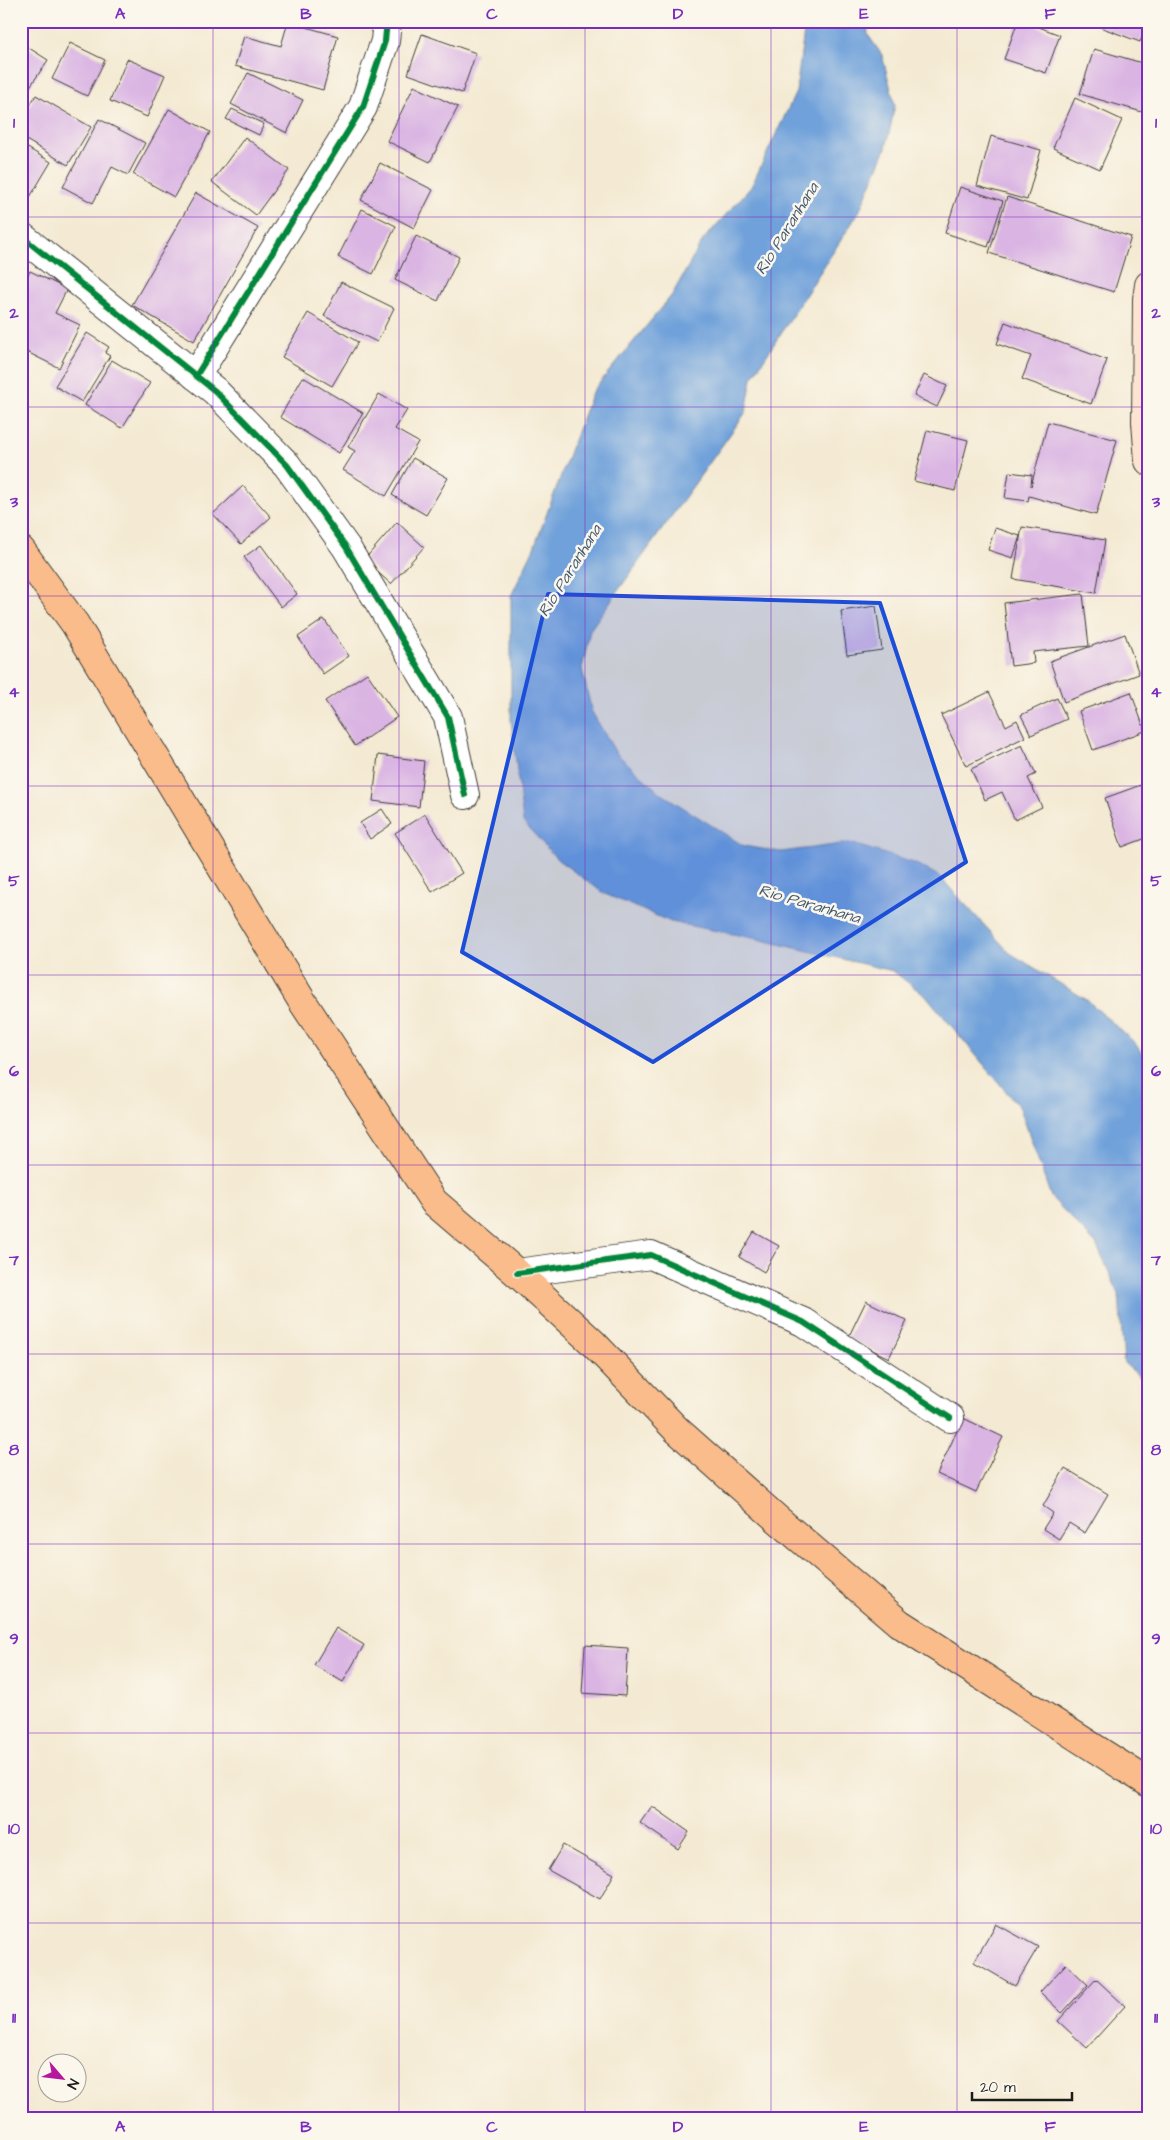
<svg xmlns="http://www.w3.org/2000/svg" width="1170" height="2140" viewBox="0 0 1170 2140" font-family="'Architects Daughter',sans-serif">
	<style>
		.water { fill: #6fa1da; stroke: #465e7b }
		.building { fill: #dab5e3 }
		.lines { fill: none; stroke-linecap: round; stroke-linejoin: round }
		.street-casing { stroke: #3c3b37; stroke-width: 30 }
		.secondary-casing { stroke: #3c3b37; stroke-width: 30 }
		.primary-casing { stroke: #3c3b37; stroke-width: 30 }
		.street { stroke: #fff; stroke-width: 28 }
		.secondary { stroke: #fde4d0; stroke-width: 28 }
		.primary { stroke: #f9bc8a; stroke-width: 28 }
		.cycleway-casing { stroke: #fbf7ec; stroke-width: 9 }
		.cycleway { stroke: #00873e; stroke-width: 6 }
		.marked { fill: #1d4ed8; fill-opacity: 0.2; stroke: #1d4ed8; stroke-width: 4; stroke-linejoin: round }
		.grid { fill: none; stroke: #7b2cbf; stroke-width: 1; stroke-opacity: 0.55 }
		.labels { text-anchor: middle; stroke-width: 5; stroke-linejoin: round; paint-order: stroke }
		.water-label { font-size: 16px; font-style: italic; fill: #415871; stroke: #fbf7ec }
		.neatline { fill: none; stroke: #7b2cbf; stroke-width: 2 }
		.grid-label { font-size: 16px; text-anchor: middle; font-weight: bold; fill: #7b2cbf }
	</style>
	<rect width="100%" height="100%" fill="#fbf7ec"/>
	<filter id="ink" filterUnits="userSpaceOnUse"><feTurbulence type="fractalNoise" baseFrequency=".02" numOctaves="2"/><feDisplacementMap in="SourceGraphic" scale="10" xChannelSelector="R" yChannelSelector="G"/><feConvolveMatrix kernelMatrix="1 2 1 2 8 2 1 2 1" color-interpolation-filters="sRGB"/></filter>
	<filter id="wash" filterUnits="userSpaceOnUse"><feTurbulence type="fractalNoise" baseFrequency=".0096" numOctaves="4" result="noise"/><feDisplacementMap in="SourceGraphic" scale="20" xChannelSelector="R" yChannelSelector="G"/><feGaussianBlur stdDeviation="1.12" result="paint"/><feColorMatrix in="noise" values="0 0 0 0 0 0 0 0 0 0 0 0 0 0 0 0 0 1.4 0 .05"/><feComposite in="paint" operator="in"/></filter>
	<g filter="url(#wash)">
		<rect width="100%" height="100%" fill="#f4ead3"/>
		<polygon class="water" points="801,21 867,21 868,35 882,55 895,105 886,148 859,212 752,378 746,412 590,630 582,669 592,712 616,753 659,792 744,846 781,852 850,843 914,863 939,876 1010,953 1087,1000 1135,1043 1149,1065 1149,1385 1124,1363 1119,1294 1096,1244 1051,1197 1020,1108 928,998 893,971 753,938 671,922 605,894 558,860 523,822 511,720 511,596 534,548 592,392 672,295 703,240 751,187 796,92 804,31"/>
		<g id="blocks">
			<g class="building">
				<polygon points="1018,21 1023,21 1060,35 1046,73 1004,59"/>
				<polygon points="1103,21 1148,21 1140,42 1100,27"/>
				<polygon points="288,22 338,36 323,90 235,66 244,36 281,46"/>
				<polygon points="422,34 476,53 462,93 408,74"/>
				<polygon points="21,43 48,60 21,100"/>
				<polygon points="70,43 105,60 87,96 52,79"/>
				<polygon points="1094,49 1149,65 1149,114 1080,94"/>
				<polygon points="127,59 165,75 147,117 110,101"/>
				<polygon points="248,73 303,100 287,133 231,104"/>
				<polygon points="414,86 458,107 430,162 387,141"/>
				<polygon points="36,95 91,127 68,165 21,137 21,120"/>
				<polygon points="1075,98 1122,120 1100,169 1053,148"/>
				<polygon points="169,109 210,132 174,197 133,174"/>
				<polygon points="232,109 264,124 259,135 226,119"/>
				<polygon points="99,119 145,143 128,175 112,167 93,203 63,187"/>
				<polygon points="991,136 1041,150 1027,200 977,186"/>
				<polygon points="245,137 289,170 256,215 212,182"/>
				<polygon points="21,144 51,162 30,197 21,191"/>
				<polygon points="380,163 433,190 414,228 361,200"/>
				<polygon points="960,187 1003,201 988,247 945,233"/>
				<polygon points="196,193 258,228 194,341 132,305"/>
				<polygon points="1007,197 1131,237 1114,292 989,253"/>
				<polygon points="362,209 396,226 373,274 338,257"/>
				<polygon points="416,236 459,257 438,301 395,280"/>
				<polygon points="30,271 67,289 55,313 80,325 59,368 21,349 21,288"/>
				<polygon points="341,282 394,308 377,342 324,316"/>
				<polygon points="308,313 358,342 332,386 282,357"/>
				<polygon points="1005,322 1107,360 1091,404 1022,379 1031,356 997,344"/>
				<polygon points="87,333 109,347 105,353 110,356 82,402 55,386"/>
				<polygon points="112,360 150,383 122,428 85,405"/>
				<polygon points="924,375 947,386 937,407 914,396"/>
				<polygon points="303,377 363,413 339,453 280,417"/>
				<polygon points="379,394 407,410 395,429 418,442 386,496 343,470 355,451 348,447"/>
				<polygon points="1048,422 1117,440 1096,515 1029,496 1028,501 1005,498 1009,472 1032,475 1031,486"/>
				<polygon points="927,430 968,440 955,491 914,481"/>
				<polygon points="413,458 448,478 426,515 392,495"/>
				<polygon points="243,486 271,517 241,544 213,514"/>
				<polygon points="397,522 424,547 391,584 364,560"/>
				<polygon points="1022,527 1105,540 1096,593 1013,579"/>
				<polygon points="995,528 1020,536 1013,558 988,550"/>
				<polygon points="261,545 297,594 281,607 244,557"/>
				<polygon points="1083,594 1089,646 1033,652 1034,663 1011,666 1004,603"/>
				<polygon points="876,606 882,650 847,655 841,611"/>
				<polygon points="324,619 349,656 323,674 298,637"/>
				<polygon points="1125,634 1139,674 1064,702 1050,661"/>
				<polygon points="367,673 397,717 355,746 325,701"/>
				<polygon points="989,692 1006,726 1017,720 1025,737 966,766 941,715"/>
				<polygon points="1131,692 1145,731 1093,750 1079,711"/>
				<polygon points="1057,698 1067,719 1031,735 1021,715"/>
				<polygon points="1022,745 1036,774 1028,778 1042,807 1015,820 1002,792 985,800 971,769"/>
				<polygon points="378,755 424,761 419,807 373,801"/>
				<polygon points="1149,782 1149,837 1122,847 1105,798"/>
				<polygon points="382,809 392,824 370,839 360,823"/>
				<polygon points="425,814 462,873 432,892 395,833"/>
				<polygon points="754,1232 779,1246 764,1272 739,1257"/>
				<polygon points="866,1301 907,1321 889,1358 848,1338"/>
				<polygon points="963,1418 1003,1437 976,1492 937,1474"/>
				<polygon points="1065,1468 1108,1494 1085,1533 1069,1523 1059,1539 1043,1529 1053,1513 1043,1506"/>
				<polygon points="336,1628 364,1645 343,1682 314,1665"/>
				<polygon points="585,1645 628,1648 625,1696 582,1693"/>
				<polygon points="652,1806 689,1832 678,1849 640,1823"/>
				<polygon points="563,1845 614,1874 600,1899 548,1870"/>
				<polygon points="996,1924 1038,1947 1015,1986 974,1962"/>
				<polygon points="1066,1964 1088,1985 1062,2013 1040,1992"/>
				<polygon points="1096,1979 1125,2006 1087,2048 1058,2021"/>
			</g>
		</g>
	</g>
	<g filter="url(#ink)">
		<use href="#blocks" fill-opacity="0" stroke="#3c3b37" stroke-width="1"/>
		<g class="lines">
			<g class="street-casing">
				<g id="street">
					<polyline points="21,236 215,391 287,465 346,547 448,717 465,795"/>
					<polyline points="196,376 363,107 385,41 387,21"/>
					<polyline points="517,1273 651,1255 803,1322 950,1418"/>
				</g>
			</g>
			<g class="secondary-casing">
				<polyline id="secondary" points="1149,285 1147,299 1146,422 1149,461"/>
			</g>
			<g class="primary-casing">
				<polyline id="primary" points="21,550 75,624 302,1001 434,1202 517,1273 592,1342 677,1430 776,1518 899,1623 1149,1783"/>
			</g>
			<use href="#street" class="street"/>
			<use href="#secondary" class="secondary"/>
			<use href="#primary" class="primary"/>
			<g class="cycleway-casing">
				<g id="cycleway">
					<polyline points="21,236 215,391 287,465 346,547 448,717 465,795"/>
					<polyline points="1149,285 1147,299 1146,422 1149,461"/>
					<polyline points="196,376 363,107 385,41 387,21"/>
					<polyline points="517,1273 651,1255 803,1322 950,1418"/>
				</g>
			</g>
			<use href="#cycleway" class="cycleway"/>
		</g>
	</g>
	<path class="marked" d="M548,594L880,603L966,862L653,1062L462,952Z"/>
	<path class="grid" d="M213,21V2119M399,21V2119M585,21V2119M771,21V2119M957,21V2119M21,217H1149M21,407H1149M21,596H1149M21,786H1149M21,975H1149M21,1165H1149M21,1354H1149M21,1544H1149M21,1733H1149M21,1923H1149"/>
	<g class="labels">
		<g class="water-label">
			<text transform="translate(786 228) rotate(-58)" y="6">Rio Paranhana</text>
			<text transform="translate(569 570) rotate(-58)" y="6">Rio Paranhana</text>
			<text transform="translate(810 903) rotate(16)" y="6">Rio Paranhana</text>
		</g>
	</g>
	<rect width="1170" height="2140" fill="none" stroke="#fbf7ec" stroke-width="55"/>
	<g transform="translate(62 2078) rotate(118)"><circle r="24" fill="#fbf7ec" stroke="#a29f99"/>
	<path d="M0-4L9 19L0 12L-9 19Z" fill="#b5179e"/>
	<text y="-8" font-size="14" font-weight="bold" text-anchor="middle" fill="#1c1c1c">N</text>
	</g>
	<path d="M972 2092v8h100v-8" fill="none" stroke="#1c1c1c" stroke-width="2.5"/>
	<text x="980" y="2092" font-size="15" fill="#1c1c1c" stroke="#fbf7ec" stroke-width="4" paint-order="stroke">20 m</text>
	<rect x="28" y="28" width="1114" height="2084" class="neatline"/>
	<g class="grid-label">
		<text x="120" y="19">A</text>
		<text x="306" y="19">B</text>
		<text x="492" y="19">C</text>
		<text x="678" y="19">D</text>
		<text x="864" y="19">E</text>
		<text x="1050" y="19">F</text>
		<text x="14" y="128">1</text>
		<text x="1156" y="128">1</text>
		<text x="14" y="318">2</text>
		<text x="1156" y="318">2</text>
		<text x="14" y="507">3</text>
		<text x="1156" y="507">3</text>
		<text x="14" y="697">4</text>
		<text x="1156" y="697">4</text>
		<text x="14" y="886">5</text>
		<text x="1156" y="886">5</text>
		<text x="14" y="1076">6</text>
		<text x="1156" y="1076">6</text>
		<text x="14" y="1265">7</text>
		<text x="1156" y="1265">7</text>
		<text x="14" y="1455">8</text>
		<text x="1156" y="1455">8</text>
		<text x="14" y="1644">9</text>
		<text x="1156" y="1644">9</text>
		<text x="14" y="1834">10</text>
		<text x="1156" y="1834">10</text>
		<text x="14" y="2023">11</text>
		<text x="1156" y="2023">11</text>
		<text x="120" y="2132">A</text>
		<text x="306" y="2132">B</text>
		<text x="492" y="2132">C</text>
		<text x="678" y="2132">D</text>
		<text x="864" y="2132">E</text>
		<text x="1050" y="2132">F</text>
	</g>
</svg>
